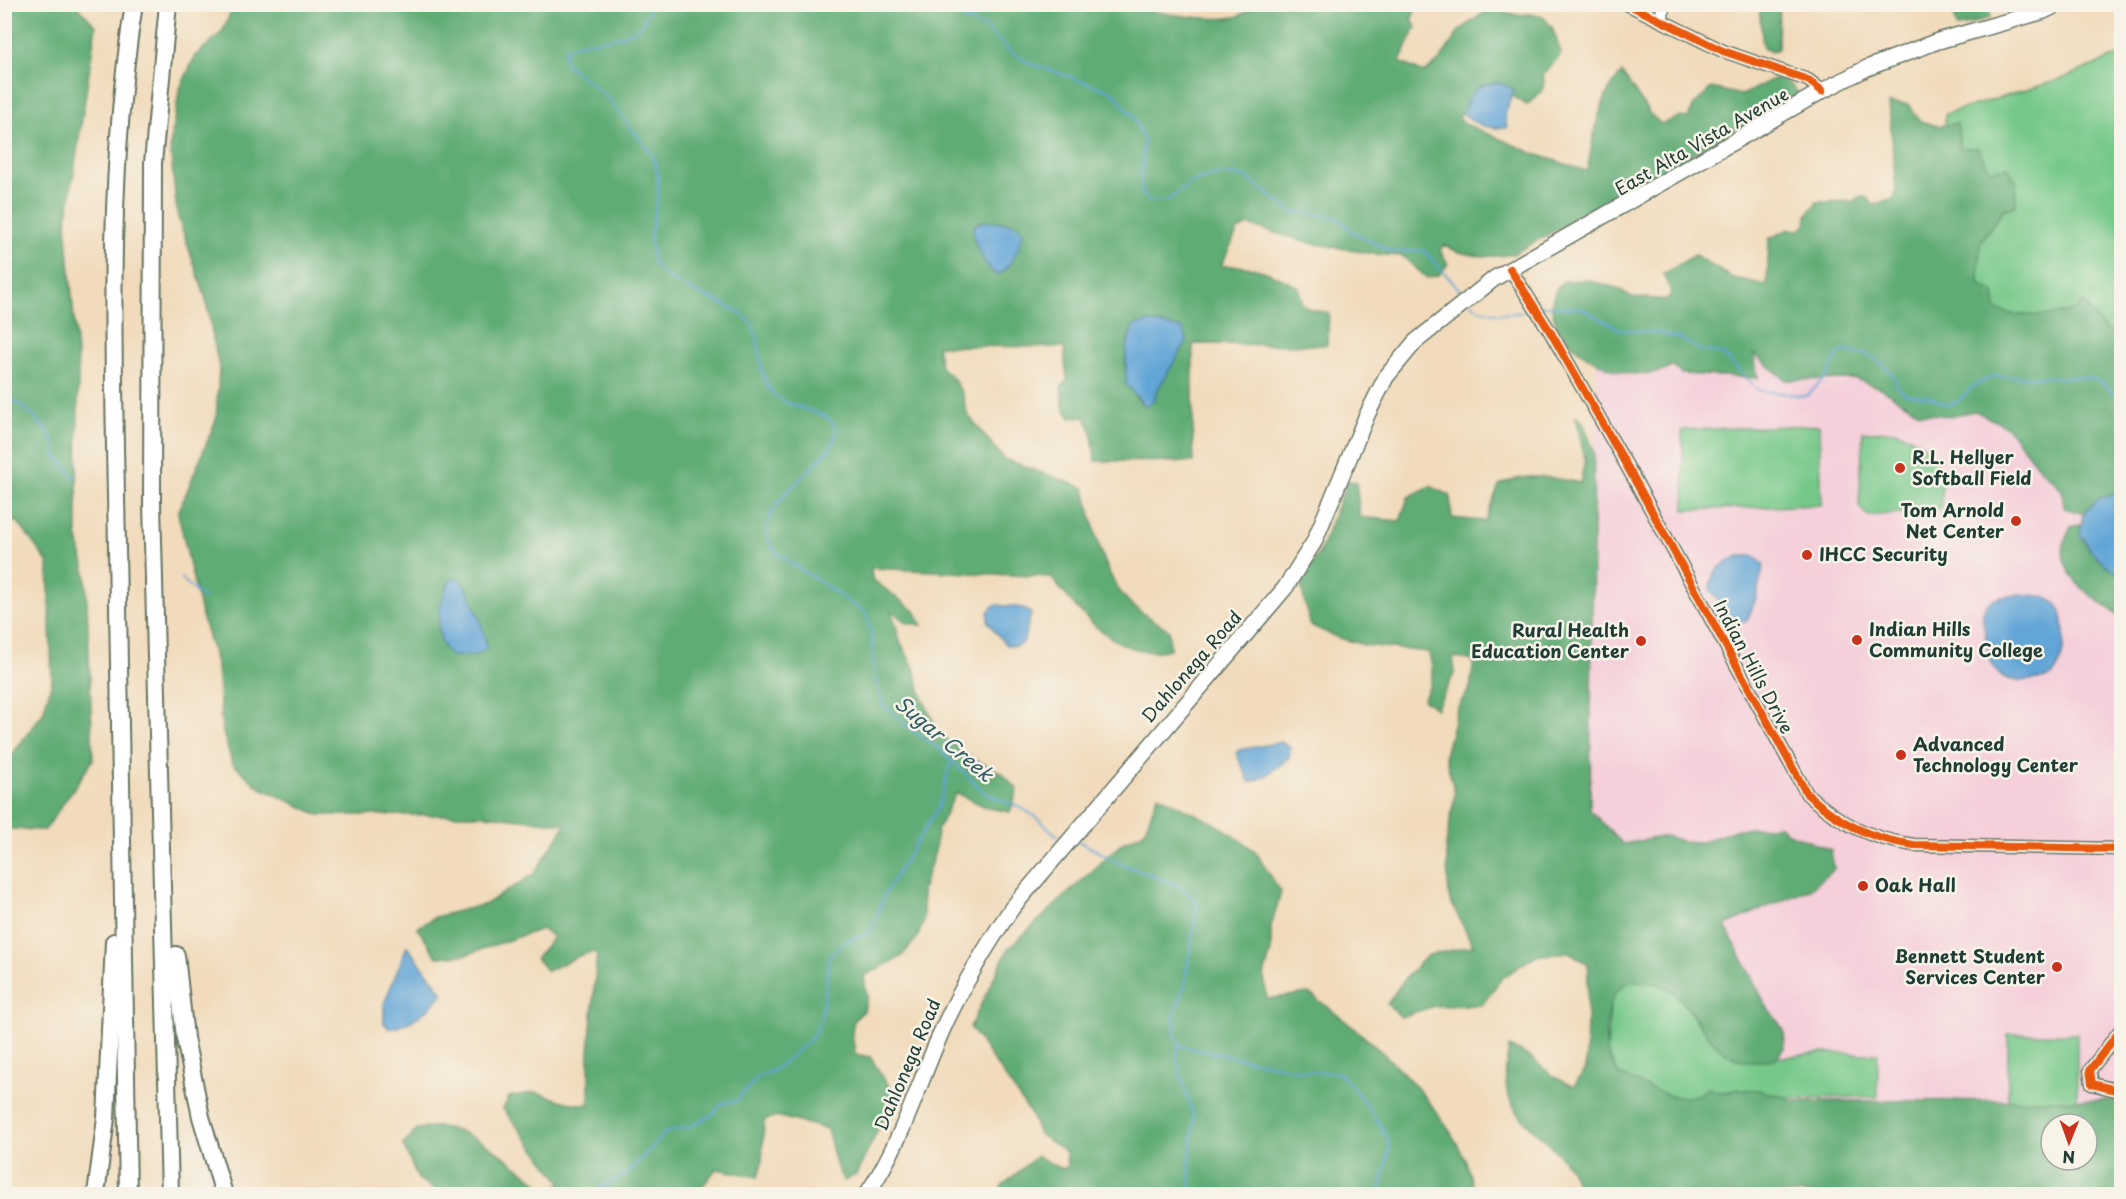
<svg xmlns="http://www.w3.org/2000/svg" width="2126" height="1199" viewBox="0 0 2126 1199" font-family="'Playpen Sans',sans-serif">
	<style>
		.built { fill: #f5cfda }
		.green { fill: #76c88a; stroke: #4a825f; stroke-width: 1.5 }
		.forest { fill: #60ac76; stroke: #407455; stroke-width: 1.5; fill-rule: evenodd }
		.water { fill: #62a5d7; stroke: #407186; stroke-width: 1.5 }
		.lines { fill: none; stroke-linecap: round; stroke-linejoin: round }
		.stream { stroke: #62a5d7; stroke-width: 2 }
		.minor-casing { stroke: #687464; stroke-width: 15 }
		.major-casing { stroke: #687464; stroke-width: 18 }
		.highway-casing { stroke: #687464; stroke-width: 20 }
		.minor { stroke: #fff; stroke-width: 12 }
		.major { stroke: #fff; stroke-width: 15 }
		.highway { stroke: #fff; stroke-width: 16 }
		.cycleway-casing { stroke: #f7f3e8; stroke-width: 11 }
		.cycleway { stroke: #e8590c; stroke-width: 8 }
		.poi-dot { fill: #c8321e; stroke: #f7f3e8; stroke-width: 2 }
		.labels { text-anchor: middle; stroke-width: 5; stroke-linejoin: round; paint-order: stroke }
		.street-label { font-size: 18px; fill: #1f3d34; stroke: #f7f3e8 }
		.poi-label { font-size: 18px; font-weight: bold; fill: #1f3d34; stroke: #f7f3e8; text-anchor: start }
		.water-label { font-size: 20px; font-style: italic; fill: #335c65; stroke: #f7f3e8 }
	</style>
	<rect width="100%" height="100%" fill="#f7f3e8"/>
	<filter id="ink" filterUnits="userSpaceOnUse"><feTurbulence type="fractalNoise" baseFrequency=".0167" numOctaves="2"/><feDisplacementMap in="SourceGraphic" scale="12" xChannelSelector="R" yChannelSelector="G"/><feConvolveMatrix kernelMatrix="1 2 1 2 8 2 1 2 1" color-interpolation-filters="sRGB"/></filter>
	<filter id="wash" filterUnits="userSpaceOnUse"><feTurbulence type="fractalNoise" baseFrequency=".008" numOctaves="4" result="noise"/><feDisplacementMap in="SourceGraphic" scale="24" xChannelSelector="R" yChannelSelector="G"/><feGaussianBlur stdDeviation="1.35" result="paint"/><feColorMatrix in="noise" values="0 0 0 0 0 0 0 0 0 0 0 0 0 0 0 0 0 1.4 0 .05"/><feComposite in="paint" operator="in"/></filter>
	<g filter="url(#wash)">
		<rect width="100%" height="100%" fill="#f1dbbc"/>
		<polygon class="built" points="1596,339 2121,350 2121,1100 1586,1101"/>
		<g class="green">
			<polygon points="2121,54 2121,350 1947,343 1945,114 2059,80"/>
			<polygon points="1819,425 1822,505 1685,510 1682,430"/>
			<path d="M1895,431C1939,446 1943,465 1942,509L1868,516L1859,507L1863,432Z"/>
			<polygon points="1629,981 1653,981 1674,990 1697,1022 1746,1061 1820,1053 1878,1054 1878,1097 1791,1098 1739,1089 1698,1097 1671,1097 1619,1075 1607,1051 1610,1007 1614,993"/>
			<polygon points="2008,1034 2077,1034 2077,1100 2008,1101"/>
		</g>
		<g class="forest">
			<polygon points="5,4 76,5 96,26 66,224 78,367 77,534 86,575 93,760 45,830 5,829 5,764 43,713 52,681 48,563 17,521 5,524"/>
			<path d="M1134,4L1137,8C1159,13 1221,24 1241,15C1246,12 1252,8 1257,5H1419L1412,17L1416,28L1400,62L1424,73L1440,60L1459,31L1482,14L1495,9L1516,15L1530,14L1543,17L1552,27L1561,53C1557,63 1548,65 1543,75C1547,91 1538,94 1527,105L1512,96L1514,89L1499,83L1480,85L1466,103L1463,113L1459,115L1463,123L1535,154L1587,171C1593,140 1598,96 1622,73L1650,114L1661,124L1679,117L1688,118L1694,105L1711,88L1742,95L1773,79H1784L1800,94L1513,254C1490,258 1464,257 1444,245L1440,250L1448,264L1439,275L1427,278L1402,256L1373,254L1311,243L1248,225L1238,230L1221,266C1255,264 1270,273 1299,287L1302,304L1309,309L1329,313L1327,345L1193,344V462L1095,461L1092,433L1085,417L1070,418L1063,406L1061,387L1067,381L1064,347L937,346L941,367L953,378L963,395L967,414L1004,459L1085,488C1092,522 1104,580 1131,604C1142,614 1157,622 1169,630L1170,649C1120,663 1079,613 1051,577L871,568L872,579L915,611L922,625L907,623L891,611L901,643L914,668L923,699L939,733L967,756L1002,773L1018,790L1010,812L988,808L956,793L937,831L935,851L922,890L924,921L917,938L901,957L864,976L867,996L864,1011L854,1020L852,1032L855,1054L870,1057L895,1095L856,1175L844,1181L837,1168L827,1129L776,1116L764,1121L762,1163L758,1177L716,1169L702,1187L690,1188L689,1194H442L418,1179L403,1145L417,1129C425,1128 434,1126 441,1127C480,1132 517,1167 547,1190L562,1183L503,1109L509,1097L536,1092L566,1102L589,1105V1053L597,952L583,954L547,971L536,958L553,937L542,929L465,955L437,957L417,928L435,917L486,904L534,874L566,824L485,815H319L259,787L232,763L222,729L217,666L200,610L178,513L216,420L219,368L205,296L177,214L170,146L179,91L195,56L222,32L234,5ZM991,221L1016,224L1007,268L1001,273C980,263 976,244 977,222ZM1149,322L1162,326L1185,344L1157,390L1154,400L1143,405C1121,382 1123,364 1129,334ZM447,584L466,586L486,641L475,655H466L444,647L439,626Z"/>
			<polygon points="1759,5 1779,5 1778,49 1771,52 1763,48"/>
			<polygon points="1953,5 1990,5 1990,18 1956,28"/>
			<path d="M1889,103L1908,104L1920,121L1938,126L1957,123L1960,148H1978L1990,170L2008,167L2016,182V206L2003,210L1980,243L1979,284L1994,292L1996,309C2010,318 2056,316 2072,311C2077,310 2080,305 2083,302L2106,330L2121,337V500L2117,493C2102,495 2094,503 2083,513L2064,508L2062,489L2038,467L2007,427L1975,411L1949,416L1920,413L1880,388L1856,379L1786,380L1754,354L1758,378L1681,374L1673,365C1618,401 1519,323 1563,281L1587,280L1617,288L1632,297L1668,300L1671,292L1663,274L1695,255L1730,277L1767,285L1769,239L1789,229L1799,230L1806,225L1807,215L1817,202L1853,201L1860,196L1867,198L1874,205L1894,199L1896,191Z"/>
			<path d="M1576,417L1583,422L1594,452L1590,810L1623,844L1665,836L1682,841L1702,842L1738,829L1780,826L1788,833L1831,850L1834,869L1810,889L1725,925L1767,1007L1784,1030L1785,1046L1776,1059C1761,1060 1745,1064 1731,1056C1688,1031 1694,980 1635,981C1623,981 1614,993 1611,1004C1607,1016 1605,1037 1607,1050C1608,1058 1615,1067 1619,1075C1648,1085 1681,1111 1708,1088L1725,1093L1739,1089L1758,1090L1791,1098V1101L2121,1100V1194H1578C1573,1149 1523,1133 1509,1097C1503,1080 1506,1064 1509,1047C1536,1055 1547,1078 1574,1086L1586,1069L1588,964L1569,952L1535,956L1501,979L1482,1005L1434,1006L1401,1017L1387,1004L1406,977L1428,955L1473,946L1449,898L1446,845L1455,793L1445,755L1457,708L1470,688L1474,661L1453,657L1455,672L1436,709L1423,699C1433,683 1435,669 1428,652L1364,645L1336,637L1310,625L1300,582L1320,551L1347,481L1356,482L1360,517L1400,521L1408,497L1430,486L1450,495L1452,518L1485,521L1499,485C1528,472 1551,477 1580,483L1585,460ZM2051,1124H2087V1160H2051Z"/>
			<path d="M2080,524C2079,547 2104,564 2121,576V617C2099,601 2062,581 2063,549C2064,542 2068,534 2070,527Z"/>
			<path d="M1158,795L1223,828L1255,851L1281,892L1271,926V951L1264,976L1267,999L1309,993C1369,1038 1429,1087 1463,1155C1469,1167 1471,1182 1475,1194H999L1002,1186L1037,1156L1061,1169L1067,1167L1066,1152L1039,1134L1030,1113L970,1027L1008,949L1122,843L1144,832Z"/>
		</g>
		<g class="water">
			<path d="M1499,83L1514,89L1505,114L1507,128C1490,128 1475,127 1463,113C1469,92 1477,83 1499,83Z"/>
			<path d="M986,221L1016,224L1023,232C1020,247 1011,269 996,275C985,264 970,241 974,225Z"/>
			<polygon points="1149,322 1183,329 1187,341 1157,390 1154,400 1145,406 1126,384 1126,349 1133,326"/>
			<polygon points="2117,493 2121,500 2121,576 2095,556 2080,534 2083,513 2100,498"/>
			<path d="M1740,556H1753L1764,564L1756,598L1747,621L1736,624L1710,589C1710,570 1725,562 1740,556Z"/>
			<path d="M459,578C470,590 487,633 486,650L475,655L451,656C432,640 438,596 452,579Z"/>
			<path d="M2020,595C2032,595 2045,595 2055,603C2069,614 2067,671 2048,678C2043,679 2036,679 2030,680C1992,685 1990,663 1985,632C1984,623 1980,614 1986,606C1993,596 2009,596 2020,595Z"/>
			<polygon points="998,605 1024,608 1031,614 1023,643 1016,646 1006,645 988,622 988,612 993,606"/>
			<polygon points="1281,742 1290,747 1289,758 1264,777 1250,783 1236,753 1239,750"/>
			<path d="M407,946L443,993C430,1010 411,1025 389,1029L384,1023V1004Z"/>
		</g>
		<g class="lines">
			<g class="stream">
				<path d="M650,4C645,51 584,32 564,51L565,63L605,95L653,156L658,175V197L650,236L653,263C676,292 715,295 743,315C766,332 754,369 770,390C785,411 828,408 835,426C847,457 751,498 769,541C776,557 802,569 815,578C832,589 846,602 865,611L872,636L874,675L883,705L913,731L940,749L986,794L1020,807L1039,819L1056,835L1064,837"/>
				<polyline points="943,4 965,20 983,26 1010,51 1027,62 1113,92 1134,118 1144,140 1141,183 1142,193 1149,201 1167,201 1194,181 1222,174 1246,177 1290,211 1336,217 1355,233 1392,252 1424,250 1464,295"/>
				<path d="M1472,304C1485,316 1514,315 1530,310"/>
				<polyline points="1540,306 1581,308 1619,329 1660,333 1681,339 1700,350 1723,354 1758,390 1805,396 1809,394 1827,376 1836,357 1842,351 1869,355 1881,363 1895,377 1898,388 1906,394 1930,397 1948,405 1958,401 1972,387 1994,376 2090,378 2101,382 2122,400"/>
				<polyline points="4,394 25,408 47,431 53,441 56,456 75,478"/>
				<polyline points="181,578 204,599"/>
				<path d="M1078,841L1122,864L1182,887L1197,902L1185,984L1174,1016L1175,1035L1180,1046L1305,1071L1339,1073C1352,1086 1391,1132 1389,1149C1388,1165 1380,1178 1381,1194"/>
				<polyline points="1180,1046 1177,1049 1178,1066 1194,1119 1189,1168 1192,1194"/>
				<polyline points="589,1194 625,1175 666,1132 689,1127 712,1115 722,1103 736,1101 759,1076 774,1070 812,1038 821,1020 829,957 844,942 867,934 874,925 885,893 939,806 951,760"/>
			</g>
		</g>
	</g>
	<g filter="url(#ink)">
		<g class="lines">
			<g class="minor-casing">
				<g id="minor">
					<polyline points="1627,4 1723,51 1808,80 1822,91"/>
					<polyline points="1662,21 1663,4"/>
					<path d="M1510,269L1551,333L1632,475L1807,794C1839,823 1870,839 1914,845L2122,849"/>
					<polyline points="2116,1090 2092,1084 2090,1070 2122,1028"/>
				</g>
			</g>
			<g class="major-casing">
				<path id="major" d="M867,1194C903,1141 919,1081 945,1024C964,983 987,945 1012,908L1285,588L1314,542L1367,415L1386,377L1415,342L1495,278L1822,91L1867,68L1938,41L2044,11L2058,4"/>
			</g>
			<g class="highway-casing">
				<g id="highway">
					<polyline points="168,4 153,163 152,503 170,1194"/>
					<polyline points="176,955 185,1038 201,1117 224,1194"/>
					<polyline points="96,1194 106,1118 114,942"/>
					<path d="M128,1194C125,979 121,764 117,548C114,366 105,184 134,4"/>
				</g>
			</g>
			<use href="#minor" class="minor"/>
			<use href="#major" class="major"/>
			<use href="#highway" class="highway"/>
			<g class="cycleway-casing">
				<g id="cycleway">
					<polyline points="1627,4 1723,51 1808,80 1822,91"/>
					<path d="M1510,269L1551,333L1632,475L1807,794C1839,823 1870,839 1914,845L2122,849"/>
					<polyline points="2116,1090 2092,1084 2090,1070 2122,1028"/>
				</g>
			</g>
			<use href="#cycleway" class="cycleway"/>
		</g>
	</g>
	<g class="poi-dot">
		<circle cx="1900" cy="468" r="6"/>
		<circle cx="2016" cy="521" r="6"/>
		<circle cx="1807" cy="555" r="6"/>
		<circle cx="1857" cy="640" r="6"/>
		<circle cx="1641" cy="641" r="6"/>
		<circle cx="1901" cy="755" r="6"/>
		<circle cx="1863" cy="886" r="6"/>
		<circle cx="2057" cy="967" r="6"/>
	</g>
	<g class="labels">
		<g class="street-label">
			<text transform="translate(1702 142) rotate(-30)" y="6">East Alta Vista Avenue</text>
			<text transform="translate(1192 667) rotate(-49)" y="6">Dahlonega Road</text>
			<text transform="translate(1753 667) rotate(62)" y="6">Indian Hills Drive</text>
			<text transform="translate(908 1065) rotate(-67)" y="6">Dahlonega Road</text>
		</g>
		<g class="poi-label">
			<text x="1912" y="464">R.L. Hellyer<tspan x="1912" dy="21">Softball Field</tspan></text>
			<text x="2004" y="517" text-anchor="end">Tom Arnold<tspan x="2004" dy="21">Net Center</tspan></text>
			<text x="1819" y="561">IHCC Security</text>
			<text x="1869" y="636">Indian Hills<tspan x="1869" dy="21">Community College</tspan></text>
			<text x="1629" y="637" text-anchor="end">Rural Health<tspan x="1629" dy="21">Education Center</tspan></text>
			<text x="1913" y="751">Advanced<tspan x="1913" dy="21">Technology Center</tspan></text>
			<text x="1875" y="892">Oak Hall</text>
			<text x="2045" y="963" text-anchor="end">Bennett Student<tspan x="2045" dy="21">Services Center</tspan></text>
		</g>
		<g class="water-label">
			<text transform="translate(944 739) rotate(40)" y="7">Sugar Creek</text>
		</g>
	</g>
	<rect width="2126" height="1199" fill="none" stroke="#f7f3e8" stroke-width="24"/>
	<g transform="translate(2069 1142) rotate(181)"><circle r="28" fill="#f7f3e8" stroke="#a1aaa0" stroke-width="1.5"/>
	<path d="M0-4.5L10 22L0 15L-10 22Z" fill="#c8321e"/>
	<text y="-9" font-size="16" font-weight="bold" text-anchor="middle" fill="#1f3d34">N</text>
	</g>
</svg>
